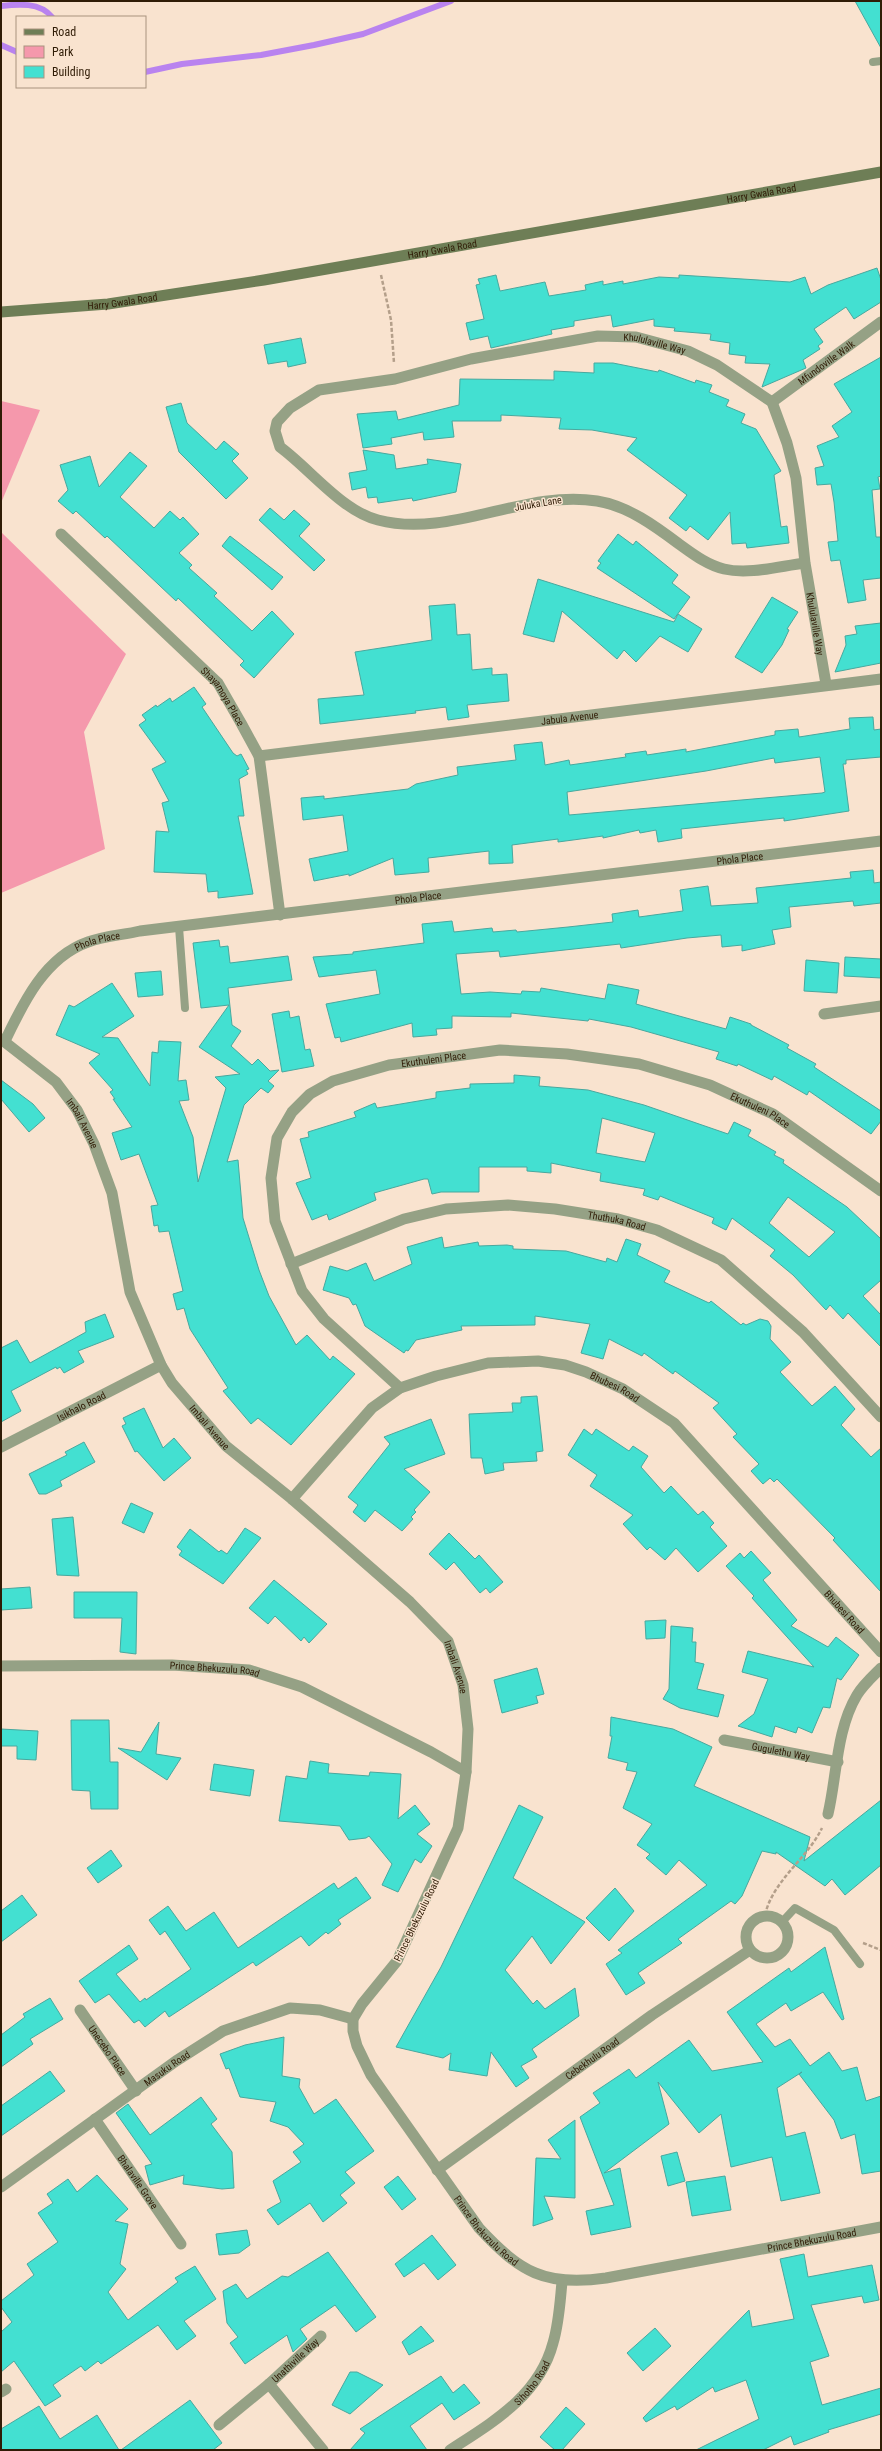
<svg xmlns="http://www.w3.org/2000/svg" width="882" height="2451" viewBox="0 0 882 2451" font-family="'Roboto Condensed',sans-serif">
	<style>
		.green { fill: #f598ac }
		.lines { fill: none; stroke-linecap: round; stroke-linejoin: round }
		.stream { stroke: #b983ef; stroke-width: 6 }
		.building { fill: #43e0d1; stroke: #48a89e; fill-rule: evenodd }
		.path { stroke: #b49f8a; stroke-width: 2.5; stroke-dasharray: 4 2; stroke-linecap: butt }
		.service { stroke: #95a185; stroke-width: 8 }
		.minor { stroke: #95a185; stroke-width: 11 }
		.secondary { stroke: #6e7e56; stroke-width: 11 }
		.labels { text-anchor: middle; stroke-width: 3; stroke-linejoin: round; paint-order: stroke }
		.street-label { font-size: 10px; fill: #301c06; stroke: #f9e3cf }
	</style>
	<rect width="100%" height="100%" fill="#f9e3cf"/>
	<g class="green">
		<polygon points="1,401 40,410 1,503"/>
		<polygon points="1,532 126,654 84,732 105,849 1,893"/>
	</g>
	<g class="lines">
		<g class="stream">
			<path d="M1,6C18,4 40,2 52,17"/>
			<polyline points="1,45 17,52"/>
			<polyline points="145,72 182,64 261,55 314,45 363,34 451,1"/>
		</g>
	</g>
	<g class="building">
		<polygon points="855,1 881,1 881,48"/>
		<polygon points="877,268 881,280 881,302 854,319 846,307 814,329 823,342 818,346 820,349 803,360 806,368 762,387 770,364 745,363 746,356 729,354 730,343 710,340 711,334 674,331 675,328 654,326 654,319 613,327 611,315 574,321 574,326 551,330 552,334 491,348 488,336 470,340 466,323 484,319 476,285 480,284 478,279 496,275 500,291 545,282 549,296 586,290 585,285 603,281 603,285 623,281 623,284 659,277 679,278 679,275 790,282 805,277 811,294 828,285"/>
		<polygon points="301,338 306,363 288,367 287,361 268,364 264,345"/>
		<polygon points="881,357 881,476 878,477 880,489 872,490 876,537 881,537 881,578 863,580 866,600 848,603 840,560 831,561 828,542 838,541 834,502 831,484 817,485 815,468 824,466 817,446 839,437 832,426 852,412 834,384"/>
		<polygon points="594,363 613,363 658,372 659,370 695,383 696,380 712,385 709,392 729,400 726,406 745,414 741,423 756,429 781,471 774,475 781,527 787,526 789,543 747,548 746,543 732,544 730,512 708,540 690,526 686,531 669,518 687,495 627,450 637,438 592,430 559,429 561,418 501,415 501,421 452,421 454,437 424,440 423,432 391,438 392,444 363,448 357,414 396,411 398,420 459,405 460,379 554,380 554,371 594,373"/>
		<polygon points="181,403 187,423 216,450 224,441 239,454 232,461 248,478 226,499 179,452 166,407"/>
		<polygon points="363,450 394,455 396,469 428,464 427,459 461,464 456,492 413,501 412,498 378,503 377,497 368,498 366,487 352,490 349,473 367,470"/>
		<polygon points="130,452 147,466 120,497 154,528 170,511 180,520 183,517 199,534 179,553 192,565 189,568 217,593 214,596 252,631 272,611 294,634 254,678 240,665 244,661 178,598 176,601 107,536 105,538 76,511 73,514 58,501 68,490 60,465 90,456 99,487"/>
		<polygon points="270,508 284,520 294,510 310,524 299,536 325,560 314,571 259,520"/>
		<polygon points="618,534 633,545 636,541 678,575 672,583 690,597 674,619 597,568 601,563 598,561"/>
		<polygon points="230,536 283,577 272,590 222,546"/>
		<polygon points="538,579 674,622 678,614 702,629 688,652 660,636 636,662 624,650 617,659 562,611 554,642 523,634"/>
		<polygon points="772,597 798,612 787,629 789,630 782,645 762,673 735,657"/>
		<polygon points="455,604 457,635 470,634 472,670 492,668 492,675 507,674 509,701 467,705 469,717 448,720 446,707 415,711 416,713 320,724 318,699 364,695 355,652 432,640 429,606"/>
		<polygon points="881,623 881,663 835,672 846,645 845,636 857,634 855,626"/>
		<polygon points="194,687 206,704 202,707 233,753 237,756 241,754 249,769 246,770 248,774 239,779 244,816 238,816 253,894 218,898 218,891 208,892 206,874 154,872 156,831 169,832 162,803 169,801 152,769 166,762 139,725 146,720 142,715 156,705 157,707 170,698 172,702"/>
		<path d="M873,717L874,730L881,729V757L846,760V764H843L849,811L784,821V818L681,829L682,838L658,842L656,830L640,833L639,830L603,838V836L558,842V839L512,845L513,863L489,864V851L428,858L429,872L395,875L393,858L349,876V874L314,881L309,859L348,851L343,815L303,820L301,798L324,796V799L408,789L416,784L458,775L457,767L516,760L514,745L542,742L545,765L569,760L570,765L626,757L625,754L646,751L647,755L686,749V752L775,735V731L798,729L799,737L850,729L849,718ZM820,757L825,792L822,793L569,815L567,792L706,771L774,758L775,763Z"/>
		<polygon points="873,870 874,883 881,882 881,903 854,906 853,901 789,907 791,927 772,930 775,944 742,951 742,945 722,947 721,935 687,938 621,948 620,944 500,957 499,951 456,954 461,994 490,992 521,994 522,991 540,992 541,988 605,999 608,984 639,990 636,1004 726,1029 730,1017 751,1024 751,1025 789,1045 787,1048 816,1064 814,1067 881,1111 881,1121 871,1134 809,1091 807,1095 774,1076 772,1080 738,1064 737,1066 716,1059 719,1052 631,1027 589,1019 588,1021 511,1013 511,1017 452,1016 452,1028 436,1029 437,1035 413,1037 412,1023 341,1042 340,1037 335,1038 326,1004 380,994 376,970 319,977 313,957 353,954 353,952 424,943 422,924 452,921 454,932 492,928 493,932 516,930 517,932 568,927 613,922 612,914 638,910 639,917 683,911 680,890 708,886 711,906 758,903 756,888 851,878 850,872"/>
		<polygon points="219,940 220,947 228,946 230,963 288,956 292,980 228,988 232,1025 241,1031 231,1046 252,1065 258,1059 270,1071 279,1070 268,1081 274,1086 268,1093 261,1088 244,1105 227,1162 238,1160 243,1218 259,1270 269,1296 296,1345 307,1335 330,1360 333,1356 355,1374 291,1445 258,1418 251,1424 223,1391 228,1388 190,1329 184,1308 177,1310 173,1294 183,1291 169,1231 159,1232 158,1225 154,1226 151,1206 158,1205 139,1154 121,1160 112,1133 132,1127 113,1099 115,1099 110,1092 113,1090 89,1063 100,1054 56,1035 69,1005 74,1007 112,983 134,1016 102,1037 118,1038 150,1086 152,1052 158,1053 159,1041 181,1042 178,1081 186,1080 189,1100 179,1101 193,1137 198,1182 226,1088 215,1077 240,1074 199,1047 229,1005 201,1008 193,943"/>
		<polygon points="845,957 881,959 881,978 844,976"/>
		<polygon points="806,960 839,963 837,993 804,991"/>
		<polygon points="161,971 163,995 138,997 135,973"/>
		<polygon points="289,1011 290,1018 299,1016 305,1050 310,1049 314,1066 282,1072 272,1014"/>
		<path d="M514,1075L540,1077L539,1086L588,1090L644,1105L728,1134L734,1122L751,1130L748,1136L776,1152L774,1155L784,1160L783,1163L847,1207L881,1239V1280L863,1296L881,1315V1347L848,1313L843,1319L830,1305L826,1310L793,1275L770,1256L775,1250L732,1218L726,1230L712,1223L714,1218L660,1196L658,1200L643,1195L645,1189L600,1181L601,1173L551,1163V1173L527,1171V1167H479V1192H441L432,1194L428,1179H424L374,1193L376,1200L329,1220L327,1214L312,1220L296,1183L311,1178L300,1139L309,1137L308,1132L356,1117L354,1112L375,1103L377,1108L436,1098V1092L470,1088V1084L514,1083ZM602,1118L655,1133L645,1162L596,1153ZM788,1197L835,1232L809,1257L769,1223Z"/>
		<polygon points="1,1080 33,1104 45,1118 29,1132 1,1099"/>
		<polygon points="442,1237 444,1248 478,1242 479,1246 507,1245 513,1246 513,1249 566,1251 606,1262 607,1258 617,1262 626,1239 641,1244 637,1255 670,1271 664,1282 709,1303 711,1301 741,1325 743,1323 746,1325 760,1319 768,1321 771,1326 770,1339 791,1362 780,1372 812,1406 835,1386 855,1409 841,1425 871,1457 881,1448 881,1592 833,1540 835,1538 777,1479 774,1482 770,1478 763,1484 751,1471 759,1464 733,1437 737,1434 713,1408 719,1403 675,1371 673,1374 644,1353 642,1356 609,1339 603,1359 581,1353 590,1324 535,1316 535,1325 461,1326 462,1330 416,1340 408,1351 406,1350 404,1353 365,1326 356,1304 353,1305 349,1298 323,1290 330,1266 347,1271 366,1263 374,1281 412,1264 407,1247"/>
		<polygon points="105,1314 114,1337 78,1351 84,1362 64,1373 60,1367 57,1369 56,1367 11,1391 21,1411 1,1422 1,1348 17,1340 30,1363 86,1332 85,1322"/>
		<polygon points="537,1396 543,1451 536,1452 537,1461 503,1463 504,1470 485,1474 482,1458 471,1458 469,1414 513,1412 512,1403 521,1403 521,1397"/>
		<polygon points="144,1408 163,1448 174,1438 191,1458 164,1481 137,1451 135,1452 122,1426 126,1424 123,1418"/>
		<polygon points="431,1419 445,1454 404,1469 430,1492 414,1510 416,1512 411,1517 413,1519 402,1531 375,1510 365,1522 353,1512 358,1505 348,1497 390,1444 384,1437"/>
		<polygon points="584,1429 592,1435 596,1429 629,1451 633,1446 648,1456 641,1467 664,1493 671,1486 698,1515 703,1511 714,1523 710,1527 727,1546 698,1572 676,1548 665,1560 650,1547 647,1550 623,1524 633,1515 590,1486 597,1475 568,1455"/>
		<polygon points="84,1442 95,1462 60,1481 62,1486 46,1494 39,1494 29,1474 67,1455 65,1452"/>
		<polygon points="131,1503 153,1513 144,1533 122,1523"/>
		<polygon points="73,1517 79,1576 57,1575 52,1519"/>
		<polygon points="245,1528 261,1538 223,1584 179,1555 182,1551 177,1547 190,1529 219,1552 221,1550 227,1554"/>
		<polygon points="449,1533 475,1559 479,1555 503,1582 490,1593 486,1588 480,1593 454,1562 446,1570 429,1554"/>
		<polygon points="751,1551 771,1573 763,1580 797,1620 791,1626 828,1647 836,1637 859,1655 841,1680 837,1678 830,1708 823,1707 812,1733 798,1727 796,1733 775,1726 772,1737 738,1726 754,1714 768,1679 742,1672 748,1651 814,1667 752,1598 754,1596 726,1566 740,1553 744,1558"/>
		<polygon points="274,1580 327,1624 309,1643 304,1637 301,1641 275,1616 268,1624 249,1608"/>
		<polygon points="30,1587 32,1608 1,1610 1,1589"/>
		<polygon points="74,1592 137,1592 136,1654 120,1652 122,1618 74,1618"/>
		<polygon points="666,1620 665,1638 646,1639 645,1621"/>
		<polygon points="671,1626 693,1628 692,1642 696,1642 695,1662 704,1664 697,1689 724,1695 718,1717 680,1708 663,1699 669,1689"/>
		<polygon points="537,1668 544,1694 536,1696 538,1703 502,1713 494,1680"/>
		<polygon points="611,1717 673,1729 712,1747 694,1786 810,1837 804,1861 881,1800 881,1865 845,1895 832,1879 825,1886 776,1852 776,1854 762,1851 742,1896 735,1904 731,1901 678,1939 682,1943 638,1973 645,1983 626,1995 606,1964 622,1953 618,1950 707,1885 679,1860 666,1875 646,1858 650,1854 637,1845 652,1824 623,1808 637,1772 626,1770 628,1763 608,1758 612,1736 610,1736"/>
		<polygon points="71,1720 109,1720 110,1762 118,1762 118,1809 91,1809 90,1791 72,1790"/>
		<polygon points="159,1722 156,1754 181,1758 167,1780 118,1748 141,1752"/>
		<polygon points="1,1729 38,1731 36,1760 17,1759 17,1746 1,1746"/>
		<polygon points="310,1761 329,1764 328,1773 369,1776 370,1772 401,1774 398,1819 415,1805 430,1824 417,1834 432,1846 421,1863 415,1859 398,1892 382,1885 392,1864 369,1836 366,1838 349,1840 340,1826 279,1821 286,1776 307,1779"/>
		<polygon points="214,1764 254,1770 250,1796 210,1790"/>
		<polygon points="519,1805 543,1817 513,1878 585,1922 551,1964 532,1936 505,1970 533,2004 537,2000 545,2009 575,1988 579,2016 532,2049 537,2057 521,2066 529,2078 516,2087 491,2052 487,2076 449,2070 451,2053 443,2058 396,2047 441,1967"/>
		<polygon points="111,1850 122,1866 98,1883 87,1868"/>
		<polygon points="356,1877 371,1898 338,1920 341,1924 328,1934 326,1932 309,1946 301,1936 256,1966 253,1962 169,2017 165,2011 145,2027 139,2020 134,2023 109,1994 95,2003 79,1981 129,1945 138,1959 116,1974 140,2002 145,1998 146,2000 191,1969 165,1931 160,1935 149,1920 168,1906 186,1931 214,1912 238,1948 334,1883 338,1889"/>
		<polygon points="615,1888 634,1911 609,1941 586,1918"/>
		<polygon points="22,1895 37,1915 1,1942 1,1911"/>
		<polygon points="825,1947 844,2019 842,2020 823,1992 791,2011 786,2003 756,2024 775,2047 790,2039 810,2066 829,2052 842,2071 857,2067 866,2101 881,2096 881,2171 862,2174 855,2134 841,2139 834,2120 799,2074 802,2072 777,2088 786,2137 805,2132 820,2193 781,2201 772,2157 731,2167 721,2114 699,2133 658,2082 669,2124 604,2173 620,2168 631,2227 591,2235 586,2211 614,2205 580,2117 600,2103 593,2093 629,2069 636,2078 689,2040 712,2071 763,2062 727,2012 789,1968 791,1972"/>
		<polygon points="50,1998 63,2019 30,2039 33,2044 1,2067 1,2035 25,2017 23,2014"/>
		<polygon points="284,2037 282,2076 300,2079 299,2087 314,2114 336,2099 374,2151 345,2172 355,2183 340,2195 347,2203 323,2222 310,2203 278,2225 267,2210 281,2202 273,2181 301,2162 293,2152 304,2144 288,2127 270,2121 276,2102 240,2097 229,2068 226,2069 220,2054 245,2045"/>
		<polygon points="50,2071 65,2091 1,2136 1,2106"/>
		<polygon points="201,2097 217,2119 211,2124 232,2152 234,2188 222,2189 183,2184 184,2175 150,2185 145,2166 152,2164 116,2113 128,2104 150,2135"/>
		<polygon points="575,2120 575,2198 544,2196 553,2219 533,2226 536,2158 561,2159 548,2140"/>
		<polygon points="677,2152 685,2181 668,2186 661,2156"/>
		<polygon points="97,2175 128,2209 115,2221 128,2224 120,2264 126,2269 108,2292 128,2320 178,2282 175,2278 195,2266 216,2299 184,2321 196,2336 177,2350 158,2325 101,2364 98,2361 85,2371 81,2366 53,2385 61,2396 45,2406 14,2361 1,2372 1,2332 12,2322 1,2307 1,2301 34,2275 27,2264 58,2242 38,2213 53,2203 47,2194 68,2179 77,2192"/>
		<polygon points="398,2176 416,2199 402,2210 384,2187"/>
		<polygon points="725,2176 731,2210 692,2216 686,2182"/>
		<polygon points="247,2230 250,2245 239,2253 219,2255 216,2234"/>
		<polygon points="432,2235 456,2265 438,2280 424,2263 404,2277 395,2264"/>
		<polygon points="328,2252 376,2317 356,2332 335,2305 300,2329 307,2339 293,2352 287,2335 245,2364 230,2343 238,2337 227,2323 223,2291 236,2284 247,2299 282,2276 288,2277"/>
		<polygon points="804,2254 808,2277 872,2265 879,2300 864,2303 862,2296 811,2305 829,2356 810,2362 822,2405 881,2388 881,2414 828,2430 829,2432 794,2445 791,2436 763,2450 696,2450 759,2419 746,2380 715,2392 713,2387 677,2410 675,2406 646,2422 643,2418 749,2310 752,2327 794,2319 780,2259"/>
		<polygon points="421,2326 434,2341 409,2355 402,2342"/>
		<polygon points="655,2328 671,2346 643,2371 627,2353"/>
		<polygon points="350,2372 357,2372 383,2385 350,2414 332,2405"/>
		<polygon points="441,2376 453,2393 464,2384 480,2403 454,2420 442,2403 410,2426 427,2450 350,2450 365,2433 360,2429"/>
		<polygon points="190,2400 222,2443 213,2450 121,2450"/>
		<polygon points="39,2406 60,2439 97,2415 119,2450 1,2450 1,2429"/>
		<polygon points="566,2407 585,2424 562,2450 555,2450 540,2437"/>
	</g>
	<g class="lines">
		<g class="path">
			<polyline points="381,275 391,320 394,363"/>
			<path d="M765,1915C773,1880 807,1859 822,1828"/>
			<polyline points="863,1943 881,1950"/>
		</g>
		<g class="service">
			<polyline points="873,62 881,61"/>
			<polyline points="179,927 185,1008"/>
			<polyline points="782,1922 795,1908 834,1930 860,1964"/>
		</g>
		<g class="minor">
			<path id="s1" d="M772,402L881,322"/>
			<path id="s2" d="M61,534L218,683L241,723L259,756L280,915"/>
			<path id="s3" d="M805,563C780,566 749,575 724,569C707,565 693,554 679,544C655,526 628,506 597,501C525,489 450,539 378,520C342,511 310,469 280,447L275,431L277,422L290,408L319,390L395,379L471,359L598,336L636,337L688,351L717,365L772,402L787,443L796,478L805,563L826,684"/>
			<path id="s4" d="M259,756L881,679"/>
			<polyline points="824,1014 881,1006"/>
			<path id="s5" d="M1,1039L56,1082L77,1110L94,1144L112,1193L130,1292L161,1365L172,1383L226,1446L292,1499L410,1602L448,1641L463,1685L468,1729L466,1772L458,1828L397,1961L362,2004L353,2019V2031L357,2046L371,2075L479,2228C520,2272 545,2287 606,2278L881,2227"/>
			<path id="s6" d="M5,1041C23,1003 45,957 88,942C104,936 123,935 140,931L881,841"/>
			<path id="s7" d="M291,1264L404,1219L446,1209L508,1205L555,1209L618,1219L657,1230L721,1260L803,1332L881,1417"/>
			<path id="s8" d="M400,1388L324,1319L302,1291L275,1221L271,1178L277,1138L292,1112L310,1094L333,1081L389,1065L500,1050L567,1054L639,1064L710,1085L773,1114L881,1191"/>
			<path id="s9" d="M1,1447L161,1365"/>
			<path id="s10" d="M292,1499L372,1408L400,1388L436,1376L488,1363L538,1361L565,1365L586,1372L623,1389L674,1423L881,1652"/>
			<path id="s11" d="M1,1666L172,1665L249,1670L302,1687L431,1752L466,1772"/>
			<path id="s12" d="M724,1740L838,1762"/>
			<path d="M828,1814C837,1776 836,1730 857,1695C863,1685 873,1676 881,1668"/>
			<circle cx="767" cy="1937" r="21"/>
			<path id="s13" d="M80,2010L136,2091"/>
			<path id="s14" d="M95,2119L181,2244"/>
			<path id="s15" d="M437,2170L652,2015L750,1950"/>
			<path id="s16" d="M1,2187L176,2061L223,2031L290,2008L320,2010L353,2019"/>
			<polyline points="269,2384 323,2450"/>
			<polyline points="1,2392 6,2389"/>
			<path id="s17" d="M219,2425L269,2384L321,2336"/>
			<path id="s18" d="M450,2450C493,2422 539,2396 553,2343C559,2323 560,2302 562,2282"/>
		</g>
		<path class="secondary" id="s19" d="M1,312L108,304L264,280L881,172"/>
	</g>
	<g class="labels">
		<g class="street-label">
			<text dy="4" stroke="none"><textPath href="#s19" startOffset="770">Harry Gwala Road</textPath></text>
			<text dy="4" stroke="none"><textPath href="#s19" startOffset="446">Harry Gwala Road</textPath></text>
			<text dy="4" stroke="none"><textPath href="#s19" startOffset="122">Harry Gwala Road</textPath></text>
			<text dy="4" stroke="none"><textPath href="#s3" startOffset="993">Khululaville Way</textPath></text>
			<text dy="4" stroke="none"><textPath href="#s1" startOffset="67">Mfundoville Walk</textPath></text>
			<text transform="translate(538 503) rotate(-10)" y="4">Juluka Lane</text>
			<text dy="4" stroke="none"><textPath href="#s3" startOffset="1353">Khululaville Way</textPath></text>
			<text dy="4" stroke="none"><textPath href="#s2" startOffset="230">Shayamoya Place</textPath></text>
			<text dy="4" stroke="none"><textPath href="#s4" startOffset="313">Jabula Avenue</textPath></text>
			<text dy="4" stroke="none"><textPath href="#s6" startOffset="790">Phola Place</textPath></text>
			<text dy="4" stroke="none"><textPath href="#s6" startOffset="466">Phola Place</textPath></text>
			<text dy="4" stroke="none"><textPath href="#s6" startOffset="142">Phola Place</textPath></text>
			<text dy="4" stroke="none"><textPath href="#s8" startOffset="482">Ekuthuleni Place</textPath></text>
			<text dy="4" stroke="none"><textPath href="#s8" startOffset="819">Ekuthuleni Place</textPath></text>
			<text dy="4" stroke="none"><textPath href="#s5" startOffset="119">Imbali Avenue</textPath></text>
			<text dy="4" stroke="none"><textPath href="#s7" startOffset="337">Thuthuka Road</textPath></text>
			<text dy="4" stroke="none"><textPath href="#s10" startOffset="379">Bhubesi Road</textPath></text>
			<text dy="4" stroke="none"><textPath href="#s9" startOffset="90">Isikhalo Road</textPath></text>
			<text dy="4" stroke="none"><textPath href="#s5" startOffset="454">Imbali Avenue</textPath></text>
			<text dy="4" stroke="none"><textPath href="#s10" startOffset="703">Bhubesi Road</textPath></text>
			<text dy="4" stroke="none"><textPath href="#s5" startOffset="802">Imbali Avenue</textPath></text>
			<text dy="4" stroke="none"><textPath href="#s11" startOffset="214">Prince Bhekuzulu Road</textPath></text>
			<text dy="4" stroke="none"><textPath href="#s12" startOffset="58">Gugulethu Way</textPath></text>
			<text transform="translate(416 1920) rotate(-64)" y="4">Prince Bhekuzulu Road</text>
			<text dy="4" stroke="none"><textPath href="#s13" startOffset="49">Unecebo Place</textPath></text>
			<text dy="4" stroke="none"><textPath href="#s15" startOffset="191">Cebekhulu Road</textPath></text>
			<text dy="4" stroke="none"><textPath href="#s16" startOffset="204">Masuku Road</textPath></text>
			<text dy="4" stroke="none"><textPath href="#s14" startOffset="76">Bhalaville Grove</textPath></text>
			<text dy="4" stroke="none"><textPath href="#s5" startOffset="1438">Prince Bhekuzulu Road</textPath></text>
			<text dy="4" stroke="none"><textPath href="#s5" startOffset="1785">Prince Bhekuzulu Road</textPath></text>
			<text dy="4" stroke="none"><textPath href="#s17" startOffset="100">Unathiville Way</textPath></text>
			<text dy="4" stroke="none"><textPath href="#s18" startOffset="107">Sihotho Road</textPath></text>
		</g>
	</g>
	<rect width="882" height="2451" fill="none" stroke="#301c06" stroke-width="4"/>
	<rect x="16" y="16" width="130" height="72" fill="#f9e3cf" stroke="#a9937f"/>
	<rect x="24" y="29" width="20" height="6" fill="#6e7e56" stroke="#a9937f"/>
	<text x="52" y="36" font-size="12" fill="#301c06">Road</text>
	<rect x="24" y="46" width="20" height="12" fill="#f598ac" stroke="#a9937f"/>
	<text x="52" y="56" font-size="12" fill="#301c06">Park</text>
	<rect x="24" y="66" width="20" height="12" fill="#43e0d1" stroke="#a9937f"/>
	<text x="52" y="76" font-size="12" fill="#301c06">Building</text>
</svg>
